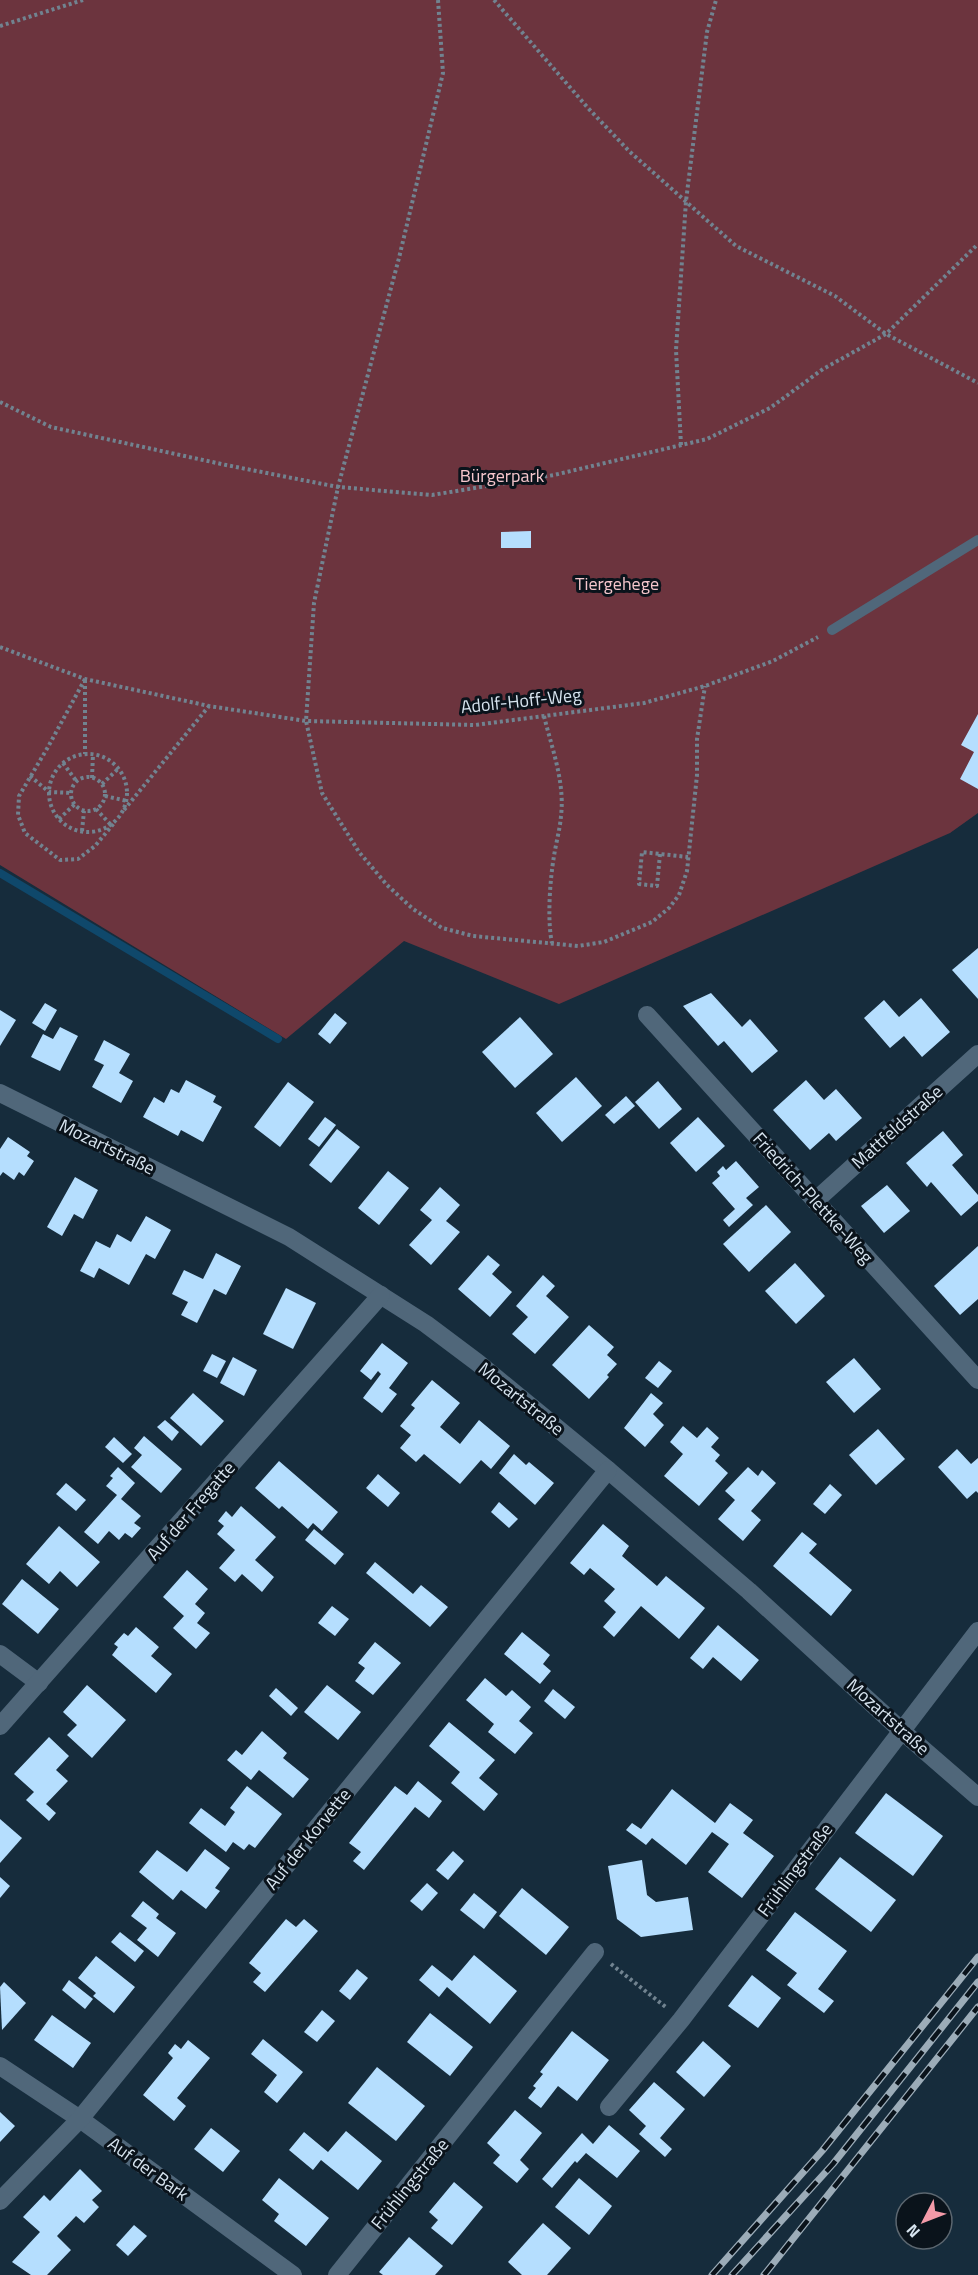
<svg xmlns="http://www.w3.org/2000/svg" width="978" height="2275" viewBox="0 0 978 2275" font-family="'Titillium Web',sans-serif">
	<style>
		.green { fill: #6c343e }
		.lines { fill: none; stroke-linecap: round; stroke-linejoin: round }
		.stream { stroke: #0f486b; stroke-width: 8 }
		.building { fill: #b5defe }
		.path { stroke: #718390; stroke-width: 4; stroke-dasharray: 3 3; stroke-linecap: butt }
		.lane { stroke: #50677a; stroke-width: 10 }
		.street { stroke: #50677a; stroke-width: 18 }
		.rail-casing { stroke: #9cacb8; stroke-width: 7 }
		.rail { stroke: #0a131b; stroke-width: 4.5; stroke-dasharray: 14; stroke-linecap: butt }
		.labels { text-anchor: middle; stroke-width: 6; stroke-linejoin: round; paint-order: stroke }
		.park-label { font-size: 18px; fill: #f6c7cd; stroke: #0a131b }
		.street-label { font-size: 18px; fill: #d7e4ef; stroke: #0a131b }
	</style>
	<rect width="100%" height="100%" fill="#162c3c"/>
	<polygon class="green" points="0,0 978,0 978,813 950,833 559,1004 404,941 286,1039 0,865"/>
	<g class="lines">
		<polyline class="stream" points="0,873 278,1039"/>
	</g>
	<g class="building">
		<polygon points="531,531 531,548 501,548 501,532"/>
		<polygon points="978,714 978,789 960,779 974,752 961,745"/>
		<polygon points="978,948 978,999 952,970"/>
		<polygon points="711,993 742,1027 750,1019 778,1051 752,1073 724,1041 718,1046 683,1006"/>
		<polygon points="921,998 950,1032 922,1057 904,1036 890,1048 864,1018 884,1000 899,1017"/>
		<polygon points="45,1003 57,1010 45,1031 32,1023"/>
		<polygon points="0,1010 16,1020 0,1046"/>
		<polygon points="335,1013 347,1023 330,1044 318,1034"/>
		<polygon points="520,1017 553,1054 515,1088 482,1052"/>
		<polygon points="60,1027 78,1036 60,1071 31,1057 43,1034 53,1039"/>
		<polygon points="104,1040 130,1054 119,1073 133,1081 121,1103 92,1087 104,1065 94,1060"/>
		<polygon points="576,1077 602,1106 562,1142 536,1113"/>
		<polygon points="186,1080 216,1096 213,1102 222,1107 203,1142 181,1130 178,1136 143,1117 154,1097 164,1103 171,1089 179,1093"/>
		<polygon points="806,1080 824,1100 836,1089 862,1118 836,1141 829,1133 810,1150 773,1110"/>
		<polygon points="658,1081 682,1109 659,1129 635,1102"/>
		<polygon points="288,1082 314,1102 280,1147 254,1127"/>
		<polygon points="626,1096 635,1106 614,1124 605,1115"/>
		<polygon points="325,1117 336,1125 319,1147 308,1139"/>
		<polygon points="698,1117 725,1146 696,1172 670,1143"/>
		<polygon points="337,1129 360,1147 331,1183 309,1165"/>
		<polygon points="943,1131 963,1155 952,1165 978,1195 978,1201 961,1216 931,1182 927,1187 906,1163"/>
		<polygon points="8,1137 30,1152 27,1156 34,1161 24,1176 19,1172 14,1180 3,1172 0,1176 0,1149"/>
		<polygon points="736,1161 759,1187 746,1198 753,1205 729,1227 723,1220 735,1209 712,1183 720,1176 717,1172 723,1166 726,1170"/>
		<polygon points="388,1171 409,1188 379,1225 358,1208"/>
		<polygon points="75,1177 98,1190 83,1219 74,1214 62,1236 47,1227"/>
		<polygon points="887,1185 910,1211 884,1233 861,1206"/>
		<polygon points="440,1187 460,1205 446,1221 460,1232 431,1265 409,1245 432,1220 420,1210"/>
		<polygon points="766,1205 791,1232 749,1272 723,1244"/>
		<polygon points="146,1216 171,1230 155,1259 146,1254 129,1285 99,1268 94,1278 80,1271 96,1241 110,1248 117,1234 131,1242"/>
		<polygon points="978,1246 978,1299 960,1315 934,1286"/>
		<polygon points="216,1253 241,1266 226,1295 214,1289 197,1323 181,1315 188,1302 172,1294 184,1270 203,1279"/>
		<polygon points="488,1255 500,1265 492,1274 512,1292 490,1317 458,1289"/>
		<polygon points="795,1263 825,1296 796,1324 765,1291"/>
		<polygon points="543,1275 555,1286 546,1296 569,1317 535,1354 512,1334 528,1317 516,1306"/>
		<polygon points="286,1288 316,1303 293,1349 263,1334"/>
		<polygon points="589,1325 614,1347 607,1355 617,1364 607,1375 609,1377 589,1399 552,1365"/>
		<polygon points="382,1343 408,1363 389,1388 397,1394 382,1413 363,1398 381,1374 378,1371 371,1380 360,1371"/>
		<polygon points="212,1354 226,1361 217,1378 203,1371"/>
		<polygon points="233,1357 257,1370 244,1396 220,1383"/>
		<polygon points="854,1358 881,1389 854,1413 826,1382"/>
		<polygon points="659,1361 672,1371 658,1388 645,1378"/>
		<polygon points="432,1380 460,1403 440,1427 460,1444 479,1420 510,1446 491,1469 481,1460 460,1484 424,1454 416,1462 400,1448 411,1435 400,1426 415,1408 411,1405"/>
		<polygon points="193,1393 224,1421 201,1446 170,1418"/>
		<polygon points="651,1393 663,1403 653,1414 664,1425 645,1447 624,1428"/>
		<polygon points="165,1420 179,1432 172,1441 157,1427"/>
		<polygon points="683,1426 697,1438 707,1427 719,1438 711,1447 720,1455 715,1461 728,1473 699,1506 664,1476 683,1454 670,1442"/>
		<polygon points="878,1429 905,1459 876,1485 849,1455"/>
		<polygon points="144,1436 182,1469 161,1493 131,1467 142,1455 134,1448"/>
		<polygon points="114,1437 132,1454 123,1463 105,1447"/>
		<polygon points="957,1449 971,1464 978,1458 978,1493 976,1491 967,1499 938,1467"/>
		<polygon points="514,1454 526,1465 529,1462 554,1483 535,1505 499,1473"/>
		<polygon points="279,1461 338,1512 322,1531 313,1523 308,1529 282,1506 279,1509 255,1488"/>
		<polygon points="118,1467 135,1483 121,1499 141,1516 134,1523 141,1528 132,1538 125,1533 119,1540 109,1531 98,1544 84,1532 117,1495 106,1486 113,1478 110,1476"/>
		<polygon points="748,1467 758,1476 762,1470 776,1483 751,1511 761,1520 743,1541 718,1519 735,1500 725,1491"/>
		<polygon points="378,1474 400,1493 388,1507 366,1488"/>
		<polygon points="66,1483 86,1500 76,1511 56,1494"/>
		<polygon points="830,1484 842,1495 825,1514 813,1504"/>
		<polygon points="499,1502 518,1519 509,1528 491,1512"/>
		<polygon points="241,1506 276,1537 255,1560 274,1577 262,1592 242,1574 235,1582 219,1568 235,1550 217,1534 224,1526 218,1521 226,1511 232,1517"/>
		<polygon points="603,1524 629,1546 622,1556 657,1586 666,1576 705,1608 679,1639 641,1606 614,1637 603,1627 616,1612 604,1601 615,1589 590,1568 584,1575 570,1563"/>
		<polygon points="59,1526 100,1562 77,1587 60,1571 49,1584 26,1564"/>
		<polygon points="314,1529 344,1554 335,1565 305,1540"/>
		<polygon points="802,1532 817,1544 809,1553 852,1590 831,1616 773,1566"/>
		<polygon points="375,1562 413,1594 421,1585 448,1607 430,1627 366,1573"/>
		<polygon points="187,1570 208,1589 195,1604 205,1613 197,1623 210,1633 196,1649 173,1628 184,1616 163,1597"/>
		<polygon points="22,1579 59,1609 38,1634 2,1604"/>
		<polygon points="332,1606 349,1619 335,1636 318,1623"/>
		<polygon points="718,1625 759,1660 741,1681 713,1657 703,1669 690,1658"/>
		<polygon points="136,1627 159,1647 151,1656 172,1674 156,1693 112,1655 118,1647 114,1644 124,1633 128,1636"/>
		<polygon points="522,1632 550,1655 543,1664 551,1671 540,1684 504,1654"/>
		<polygon points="375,1642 401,1663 373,1695 355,1681 365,1668 358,1663"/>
		<polygon points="485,1678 506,1696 512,1690 531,1707 519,1721 533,1733 515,1754 488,1732 494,1724 466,1700"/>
		<polygon points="87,1685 126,1720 92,1758 67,1735 77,1725 63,1712"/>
		<polygon points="327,1685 361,1712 338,1740 304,1712"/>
		<polygon points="276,1688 298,1708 291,1716 269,1696"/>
		<polygon points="553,1689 575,1707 565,1719 544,1701"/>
		<polygon points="449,1722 495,1760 479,1778 498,1794 484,1811 451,1783 460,1772 429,1746"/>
		<polygon points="262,1731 287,1753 283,1758 309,1779 293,1798 259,1770 251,1780 227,1760 236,1750 242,1755"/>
		<polygon points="49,1737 69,1756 56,1770 68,1781 46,1804 56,1813 49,1821 26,1800 34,1792 14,1774"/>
		<polygon points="418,1781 442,1801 429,1818 415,1807 364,1870 353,1861 361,1852 349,1843 395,1786 407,1795"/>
		<polygon points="247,1786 282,1814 255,1848 249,1844 244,1850 233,1842 226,1852 189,1823 201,1808 225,1826 235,1812 230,1808"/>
		<polygon points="672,1789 715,1823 730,1803 753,1820 743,1833 774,1856 742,1898 708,1872 729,1844 712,1832 686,1865 652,1838 646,1845 626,1830 632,1823 641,1829"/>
		<polygon points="886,1793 943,1836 913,1876 855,1833"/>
		<polygon points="0,1819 22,1838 0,1863"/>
		<polygon points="205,1849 230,1868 215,1888 220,1891 206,1909 181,1890 173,1900 139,1872 157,1850 187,1872"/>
		<polygon points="453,1851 464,1861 448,1880 436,1870"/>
		<polygon points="840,1857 896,1900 871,1932 815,1889"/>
		<polygon points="642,1860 647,1895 656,1902 688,1897 693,1930 641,1937 617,1919 608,1866"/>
		<polygon points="0,1877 10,1886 0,1898"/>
		<polygon points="427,1883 438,1893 422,1911 410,1901"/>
		<polygon points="522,1888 569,1927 546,1955 499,1916"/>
		<polygon points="474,1893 497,1912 484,1929 460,1910"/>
		<polygon points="143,1901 159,1914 156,1918 176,1933 158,1957 137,1940 147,1928 131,1916"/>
		<polygon points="795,1912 847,1951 818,1989 834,2001 824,2013 787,1985 797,1973 766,1950"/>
		<polygon points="286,1919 296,1927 304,1919 318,1931 265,1992 253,1982 261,1973 249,1963"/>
		<polygon points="120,1932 144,1951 135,1962 111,1942"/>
		<polygon points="474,1955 517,1991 490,2024 447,1987 439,1997 419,1980 432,1965 452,1981"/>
		<polygon points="96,1956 135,1987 114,2013 93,1996 96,1993 78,1978"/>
		<polygon points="357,1969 368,1978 350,2000 339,1991"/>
		<polygon points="752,1975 781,1998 758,2028 728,2006"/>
		<polygon points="69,1980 93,1999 85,2009 62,1990"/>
		<polygon points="4,1982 26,2003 2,2030 0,1987"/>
		<polygon points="322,2010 335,2021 317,2042 304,2032"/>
		<polygon points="430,2013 473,2047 450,2076 407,2042"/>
		<polygon points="52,2015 91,2043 73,2068 34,2040"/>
		<polygon points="572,2031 609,2060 577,2101 558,2086 541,2108 528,2098 536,2088 533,2086 543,2074 540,2072"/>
		<polygon points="263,2039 303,2072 277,2103 264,2092 277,2075 251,2054"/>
		<polygon points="188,2040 210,2058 177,2098 186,2106 174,2121 143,2095 173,2058 168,2053 175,2044 181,2049"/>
		<polygon points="703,2041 731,2066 704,2097 676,2072"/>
		<polygon points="377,2067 425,2106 396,2141 348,2103"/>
		<polygon points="654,2082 685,2109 660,2138 672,2149 665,2157 639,2134 646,2126 629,2110"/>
		<polygon points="515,2110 542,2133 520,2160 529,2169 517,2183 493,2163 500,2155 487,2143"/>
		<polygon points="0,2112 15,2126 0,2142"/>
		<polygon points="609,2125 640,2151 617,2178 586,2153 577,2163 575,2161 552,2188 542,2179 582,2133 593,2144"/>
		<polygon points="211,2128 240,2151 223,2172 194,2149"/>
		<polygon points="346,2131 382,2161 358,2190 321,2160 313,2170 289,2150 304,2132 328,2152"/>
		<polygon points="80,2169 102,2191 92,2200 99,2207 84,2223 76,2216 57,2236 71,2250 47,2275 31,2275 12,2262 40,2232 23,2217 44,2195 50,2201"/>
		<polygon points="279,2178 329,2218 306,2246 274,2221 279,2214 262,2200"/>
		<polygon points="579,2178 612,2206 589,2235 555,2207"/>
		<polygon points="454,2182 483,2207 452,2245 431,2228 438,2220 429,2212"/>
		<polygon points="543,2223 571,2248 547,2275 522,2275 508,2262"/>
		<polygon points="134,2225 147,2236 128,2256 116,2245"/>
		<polygon points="409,2237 443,2266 435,2275 383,2275 379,2272"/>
	</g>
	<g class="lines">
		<g class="path">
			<polyline points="438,0 443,73 399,258 338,487 314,603 306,721 322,793 359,852 387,885 413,909 442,928 473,936 578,946 604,942 652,922 669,908 679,895 687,871 697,775 697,739 705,686"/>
			<polyline points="494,0 588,108 629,151 736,246 835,296 886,334 978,383"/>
			<polyline points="0,26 83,0"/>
			<polyline points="0,402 51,427 226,465 338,487 432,495 554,475 707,439 770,408 823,369 886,334 978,244"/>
			<polyline points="681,445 676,350 686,201 707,32 716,0"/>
			<polyline points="0,647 85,679 209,706 306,721 475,725 644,703 705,686 773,661 818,637"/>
			<polyline points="85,679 48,747 19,796 18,815 25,833 60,860 78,859 95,846 115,822"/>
			<polyline points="85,680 85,754"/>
			<path d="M544,716C552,749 565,782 561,816C560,829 556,843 554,856C550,879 547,921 552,943"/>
			<circle cx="88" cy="793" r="39"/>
			<polyline points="63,763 77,782"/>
			<polyline points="30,776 49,792 72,793"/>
			<circle cx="88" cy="794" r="17"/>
			<polyline points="92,778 93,754"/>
			<polyline points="102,784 119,768"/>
			<polyline points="105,796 127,801"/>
			<polyline points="96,809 111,825"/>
			<polyline points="124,810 209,706"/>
			<polyline points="59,819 75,804"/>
			<polyline points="82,831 84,811"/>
			<polyline points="660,854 657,886 639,884 642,852 688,857"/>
			<polyline points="611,1964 667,2008"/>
		</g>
		<polyline class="lane" points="832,630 978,540"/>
		<g class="street">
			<polyline points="647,1015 978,1380"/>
			<polyline points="0,1093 289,1237 426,1324 478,1363 608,1470 749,1591 902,1731 978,1797"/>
			<polyline points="815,1201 978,1054"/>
			<polyline points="0,1654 39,1683"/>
			<polyline points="0,1726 381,1295"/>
			<polyline points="0,2066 80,2119 293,2275"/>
			<polyline points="609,2107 681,2020 978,1631"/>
			<polyline points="0,2201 80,2119 608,1470"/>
			<polyline points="337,2275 595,1952"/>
		</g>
		<g class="rail-casing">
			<g id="rail">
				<polyline points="712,2275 822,2151 978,1957"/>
				<polyline points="732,2275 833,2164 978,1982"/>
				<polyline points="764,2275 978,2007"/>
			</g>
		</g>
		<use href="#rail" class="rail"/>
	</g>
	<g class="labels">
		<g class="park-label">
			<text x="502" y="482">Bürgerpark</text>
			<text x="617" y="590">Tiergehege</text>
		</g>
		<g class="street-label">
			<text transform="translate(521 701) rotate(-6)" y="6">Adolf-Hoff-Weg</text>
			<text transform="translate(897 1127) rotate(-42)" y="6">Mattfeldstraße</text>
			<text transform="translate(107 1147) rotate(26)" y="6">Mozartstraße</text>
			<text transform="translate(813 1198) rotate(48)" y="6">Friedrich-Plettke-Weg</text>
			<text transform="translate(521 1399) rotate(39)" y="6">Mozartstraße</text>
			<text transform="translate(191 1511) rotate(-49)" y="6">Auf der Fregatte</text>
			<text transform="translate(888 1717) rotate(42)" y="6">Mozartstraße</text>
			<text transform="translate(308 1839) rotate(-51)" y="6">Auf der Korvette</text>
			<text transform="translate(795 1870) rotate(-53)" y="6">Frühlingstraße</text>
			<text transform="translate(148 2169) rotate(36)" y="6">Auf der Bark</text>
			<text transform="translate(410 2184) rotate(-51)" y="6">Frühlingstraße</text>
		</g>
	</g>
	<g transform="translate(924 2221) rotate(228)"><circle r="28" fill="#0a131b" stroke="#5c6770" stroke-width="1.5"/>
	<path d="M0-4.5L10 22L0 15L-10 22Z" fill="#f39aa8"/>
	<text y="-9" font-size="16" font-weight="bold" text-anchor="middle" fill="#d7e4ef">N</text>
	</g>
</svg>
